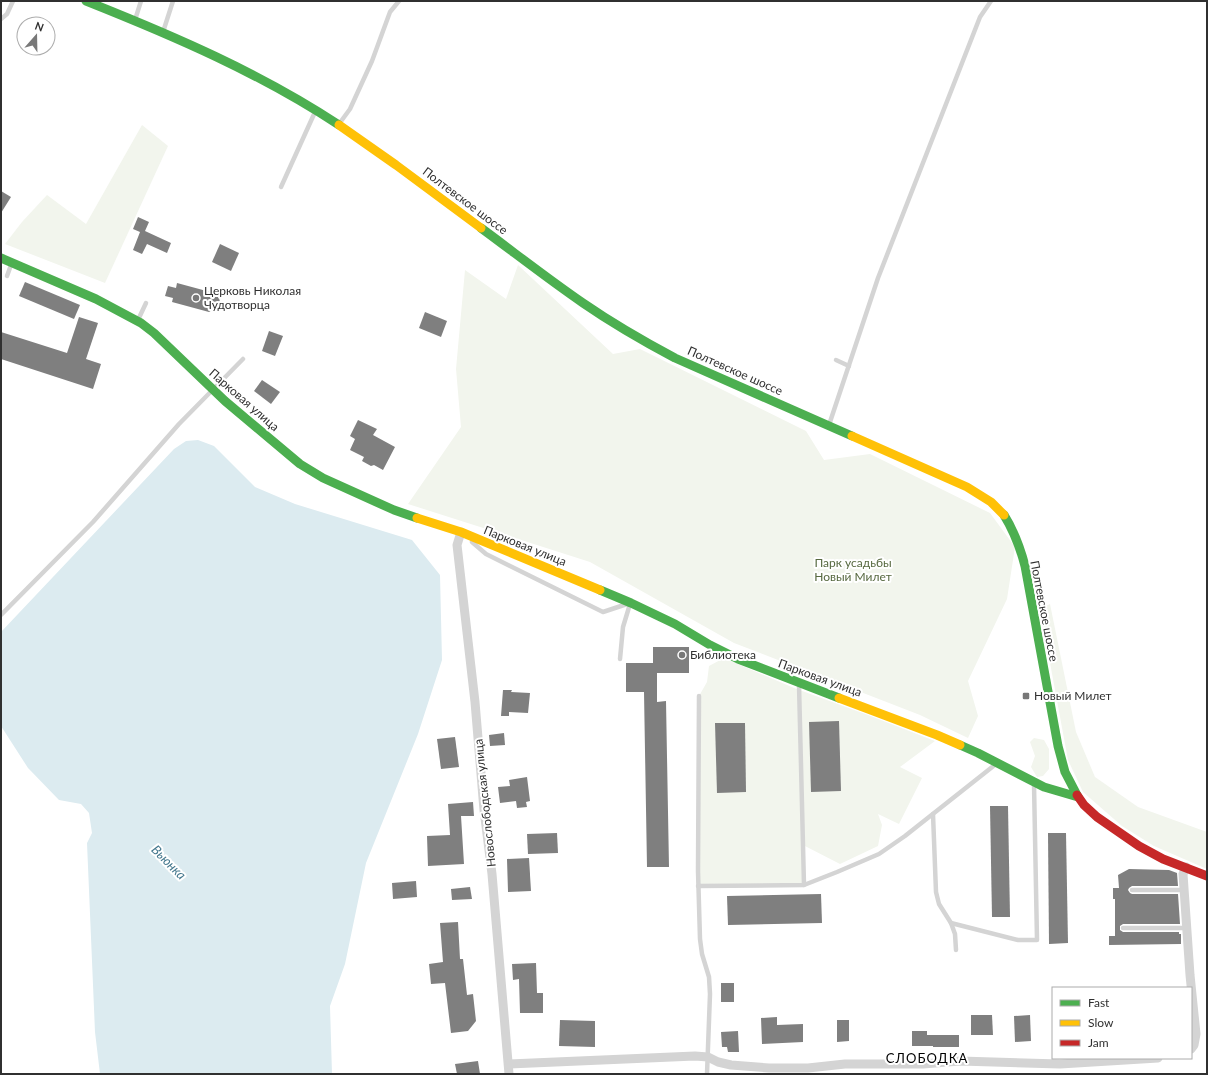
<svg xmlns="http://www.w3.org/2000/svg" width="1208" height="1075" viewBox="0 0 1208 1075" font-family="Lato,sans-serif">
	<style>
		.green { fill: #f2f5ed }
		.water { fill: #dcebf0 }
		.building { fill: #7f7f7f }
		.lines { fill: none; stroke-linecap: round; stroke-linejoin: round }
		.lane { stroke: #d4d4d4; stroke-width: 4.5 }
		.street { stroke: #d4d4d4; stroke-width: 9 }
		.fast { stroke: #4caf50; stroke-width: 9 }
		.slow { stroke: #ffc107; stroke-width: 9 }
		.jam { stroke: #c62828; stroke-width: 9 }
		.poi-dot { fill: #787878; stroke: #fff; stroke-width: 1.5 }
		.labels { text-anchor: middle; stroke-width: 4; stroke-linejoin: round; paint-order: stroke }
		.street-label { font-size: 12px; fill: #303030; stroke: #fff }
		.poi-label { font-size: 12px; fill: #303030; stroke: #fff; text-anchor: start }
		.park-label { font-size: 12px; fill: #576940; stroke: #fff }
		.water-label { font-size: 13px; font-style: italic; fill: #43778d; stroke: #fff }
		.neighbourhood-label { font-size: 13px; letter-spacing: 1px; fill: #000; stroke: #fff }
	</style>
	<rect width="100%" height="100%" fill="#fff"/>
	<g class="green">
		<polygon points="142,125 168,146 105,283 5,244 22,222 47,195 86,224"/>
		<polygon points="518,265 613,354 640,349 806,431 824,460 870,454 990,513 1015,547 1007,599 968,681 978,716 968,738 920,715 734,643 590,562 408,504 461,427 456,369 465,270 506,299"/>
		<polygon points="1050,604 1076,732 1095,777 1138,807 1207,832 1207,869 1154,846 1122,826 1083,792 1068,760 1040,609"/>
		<polygon points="724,658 794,688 868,715 935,741 900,767 922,778 899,824 878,814 882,825 878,846 840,864 803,845 804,885 698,886 699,696 707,682 709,666"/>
		<polygon points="1034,738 1044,740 1049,749 1049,769 1043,776 1037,777 1031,767 1035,756 1030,742"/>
	</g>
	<polygon class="water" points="198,440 214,446 255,487 295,504 412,540 440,575 442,660 418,734 366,863 345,964 330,1006 332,1074 100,1074 95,1032 87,843 92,833 89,813 81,804 59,800 28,768 1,726 1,632 174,449 186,441"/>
	<g class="building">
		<polygon points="1,191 11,197 1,213"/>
		<polygon points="138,217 149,222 145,231 171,243 167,253 147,244 142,254 133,250 140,232 133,229"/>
		<polygon points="220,244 239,253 231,271 212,262"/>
		<polygon points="25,282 80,305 74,319 19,296"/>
		<polygon points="177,283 214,293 219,298 220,302 218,306 209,312 172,302 173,298 165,296 168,286 176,288"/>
		<polygon points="425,312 447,321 441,337 419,328"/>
		<polygon points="79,317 98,323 86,359 101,364 93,389 1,359 1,332 67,353"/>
		<polygon points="269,331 283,336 275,356 262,351"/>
		<polygon points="262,380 280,392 271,404 254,391"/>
		<polygon points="358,420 377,429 373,435 395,447 383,470 374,465 371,466 362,461 364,457 350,450 355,439 350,436"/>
		<polygon points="653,647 689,647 689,673 657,673 657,702 666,701 669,867 647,867 644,692 626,692 626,663 653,663"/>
		<polygon points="503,690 512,690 511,692 530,693 528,713 509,712 509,716 501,716"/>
		<polygon points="839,721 841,791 811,792 809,722"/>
		<polygon points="715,723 745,723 746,792 717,793"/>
		<polygon points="504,733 505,745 490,746 489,735"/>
		<polygon points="455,737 459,767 441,769 437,739"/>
		<polygon points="527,777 530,801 526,802 527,807 517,808 516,801 500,803 498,787 510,786 509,780"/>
		<polygon points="473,802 474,816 461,816 464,864 428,866 427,836 450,835 448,804"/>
		<polygon points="990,806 1008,806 1010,917 992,917"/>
		<polygon points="557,833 558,853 528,854 527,834"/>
		<polygon points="1048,833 1066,833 1068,943 1049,944"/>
		<polygon points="529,858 531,891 508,892 507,859"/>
		<polygon points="1129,869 1169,870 1177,873 1178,886 1132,886 1129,888 1128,890 1130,893 1132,894 1178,894 1180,924 1123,924 1120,926 1120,930 1123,932 1179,932 1179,934 1181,934 1181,944 1109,945 1109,936 1115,936 1115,899 1113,899 1113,888 1119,888 1118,875"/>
		<polygon points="416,881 417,897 393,899 392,883"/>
		<polygon points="470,887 472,899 452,900 451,889"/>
		<polygon points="821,894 822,923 728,925 727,896"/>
		<polygon points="458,922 460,959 463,959 467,995 473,994 476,1021 468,1031 451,1033 445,983 431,984 429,964 443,962 440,923"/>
		<polygon points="536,963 537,993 543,993 543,1013 520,1013 519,979 513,980 512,964"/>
		<rect x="721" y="983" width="13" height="19"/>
		<polygon points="971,1015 992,1015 993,1035 971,1035"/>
		<polygon points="1030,1015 1031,1041 1015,1042 1014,1016"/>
		<polygon points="777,1017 777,1025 803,1024 803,1042 762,1044 761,1018"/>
		<polygon points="560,1020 595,1021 595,1047 559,1046"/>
		<polygon points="837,1020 849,1020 849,1041 837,1042"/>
		<polygon points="738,1031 739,1052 728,1052 727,1047 722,1047 721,1032"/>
		<polygon points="912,1031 927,1031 927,1035 959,1035 959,1047 933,1047 933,1046 912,1046"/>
		<polygon points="478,1061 480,1074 457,1074 455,1064"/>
	</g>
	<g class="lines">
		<g class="lane">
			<polyline points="1,19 7,14 13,1"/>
			<polyline points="135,20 141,1"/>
			<polyline points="163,32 173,1"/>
			<polyline points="339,124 350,109 372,61 390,12 399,1"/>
			<polyline points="281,187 315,112"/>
			<polyline points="7,276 11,265"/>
			<polyline points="138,320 146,303"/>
			<polyline points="836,360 849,366"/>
			<polyline points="829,425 878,278 980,17 991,1"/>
			<polyline points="472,542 486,554 603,612 627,604"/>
			<polyline points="1,615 93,522 179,424 243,359"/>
			<polyline points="620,659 623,627 630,604"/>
			<polyline points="799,685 804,885"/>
			<polyline points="699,696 698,871 700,939 702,954 709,977 710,994 707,1074"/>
			<polyline points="933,814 936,892 939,904 951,923 955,934 956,950"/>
			<polyline points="698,886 804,885 837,872 879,854 905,836 996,764"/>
			<polyline points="1132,890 1184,890"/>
			<polyline points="951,923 1018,940 1037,940 1034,784"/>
			<polyline points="1123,928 1186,928"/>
		</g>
		<g class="street">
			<polyline points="461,532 457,545 475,702 484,810 492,874 509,1074"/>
			<polyline points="1186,867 1183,874 1190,975 1196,1034 1194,1045 1191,1049"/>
			<polyline points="509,1064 695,1056 708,1057 718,1062 731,1065 769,1068 808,1068 845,1064 923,1064 960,1061 1060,1064 1158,1058"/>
		</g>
		<g class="fast">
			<path d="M86,1C174,36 260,73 339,125"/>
			<path d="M481,228C515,253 548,279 583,303C612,323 643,341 675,358L852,436"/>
			<polyline points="1,258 96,299 141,323 154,333 225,401 300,464 323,478 394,510 417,518"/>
			<path d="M1004,515C1014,531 1020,547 1025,566L1058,746L1065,772L1077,795"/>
			<polyline points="600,590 631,603 675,624 710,645 738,659 839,698"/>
			<polyline points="960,745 978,753 1044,787 1078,797"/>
		</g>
		<g class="slow">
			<polyline points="339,125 396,165 481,228"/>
			<polyline points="852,436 967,487 991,502 1004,515"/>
			<polyline points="417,518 461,532 600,590"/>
			<polyline points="839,698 937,735 960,745"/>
		</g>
		<polyline class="jam" points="1077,795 1084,805 1097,817 1139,846 1163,859 1207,876"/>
	</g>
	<g class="poi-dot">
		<circle cx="196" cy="298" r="4"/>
		<circle cx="682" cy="655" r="4"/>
		<rect x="1022" y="692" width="8" height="8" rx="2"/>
	</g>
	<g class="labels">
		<g class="street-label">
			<text transform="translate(465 201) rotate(37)" y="4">Полтевское шоссе</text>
			<text transform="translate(735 371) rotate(24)" y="4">Полтевское шоссе</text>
			<text transform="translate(244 400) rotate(41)" y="4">Парковая улица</text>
			<text transform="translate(525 546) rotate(22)" y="4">Парковая улица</text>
			<text transform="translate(1044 611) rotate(79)" y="4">Полтевское шоссе</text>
			<text transform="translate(820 678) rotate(20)" y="4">Парковая улица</text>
			<text transform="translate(485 803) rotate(-96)" y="4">Новослободская улица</text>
		</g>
		<g class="poi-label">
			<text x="204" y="295">Церковь Николая<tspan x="204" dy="14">Чудотворца</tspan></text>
			<text x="690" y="659">Библиотека</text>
			<text x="1034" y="700">Новый Милет</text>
		</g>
		<g class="park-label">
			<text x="853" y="567">Парк усадьбы<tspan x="853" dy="14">Новый Милет</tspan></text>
		</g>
		<g class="water-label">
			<text transform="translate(169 862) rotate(45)" y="5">Вьюнка</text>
		</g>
		<g class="neighbourhood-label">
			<text x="927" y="1063">СЛОБОДКА</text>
		</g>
	</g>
	<rect width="1208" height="1075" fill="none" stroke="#303030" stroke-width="4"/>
	<rect x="1052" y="987" width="140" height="72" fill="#ffffff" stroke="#acacac"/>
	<rect x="1060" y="1000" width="20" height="6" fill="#4caf50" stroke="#acacac"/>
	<text x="1088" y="1007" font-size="12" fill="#303030">Fast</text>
	<rect x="1060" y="1020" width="20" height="6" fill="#ffc107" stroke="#acacac"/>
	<text x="1088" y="1027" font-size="12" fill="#303030">Slow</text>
	<rect x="1060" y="1040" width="20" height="6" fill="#c62828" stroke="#acacac"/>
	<text x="1088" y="1047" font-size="12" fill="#303030">Jam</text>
	<g transform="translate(36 36) rotate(20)"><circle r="19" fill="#ffffff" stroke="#acacac"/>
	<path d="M0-3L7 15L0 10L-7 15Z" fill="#787878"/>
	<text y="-6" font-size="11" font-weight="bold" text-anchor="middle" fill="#303030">N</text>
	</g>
</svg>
